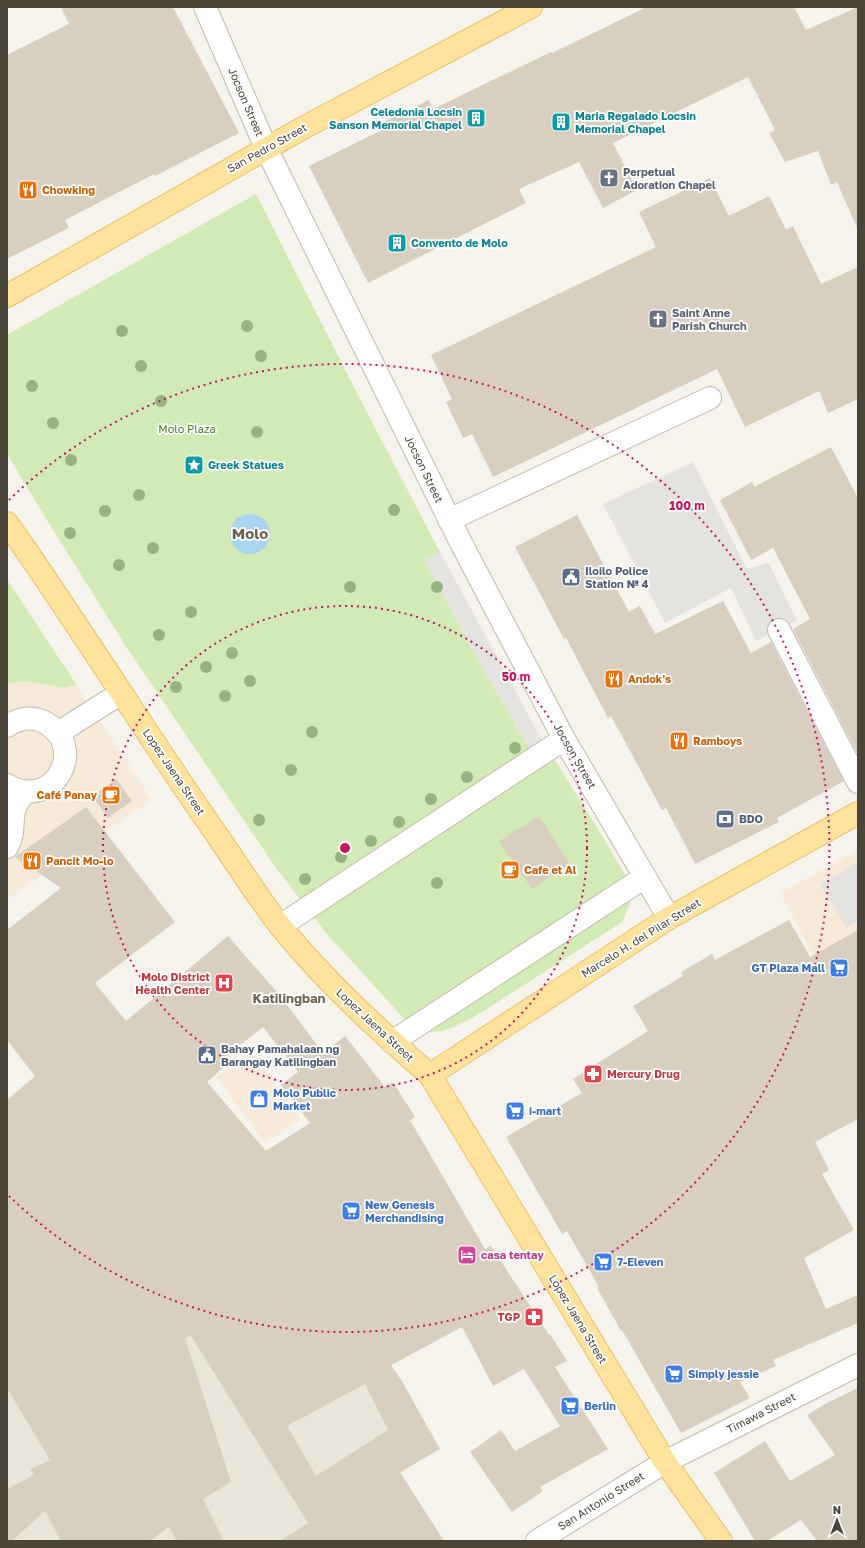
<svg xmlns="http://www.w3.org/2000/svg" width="865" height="1548" viewBox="0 0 865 1548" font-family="'Golos Text',sans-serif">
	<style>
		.residential { fill: #eae5da }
		.commercial { fill: #f7ead8 }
		.green { fill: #d2eab5 }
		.parking { fill: #e5e3e0 }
		.water { fill: #a9d4f2 }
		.building { fill: #d8cfc1; fill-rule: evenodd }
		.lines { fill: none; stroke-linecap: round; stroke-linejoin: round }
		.minor-casing { stroke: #c2bbae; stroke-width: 24 }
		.major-casing { stroke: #e6c16a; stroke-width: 24 }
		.minor { stroke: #fff; stroke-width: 22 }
		.major { stroke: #ffe39c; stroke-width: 22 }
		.tree { fill: #97b381 }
		.ring { fill: none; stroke: #c2185b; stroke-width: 2; stroke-dasharray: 2 4 }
		.labels { text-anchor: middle; stroke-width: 3.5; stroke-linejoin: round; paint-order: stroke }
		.street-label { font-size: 11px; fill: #4b4439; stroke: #fff }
		.culture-label { font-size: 11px; font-weight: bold; fill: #0d838f; stroke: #fff; text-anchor: start }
		.worship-label { font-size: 11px; font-weight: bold; fill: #5b616d; stroke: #fff; text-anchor: start }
		.food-label { font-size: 11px; font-weight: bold; fill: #c56008; stroke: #fff; text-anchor: start }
		.park-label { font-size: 11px; fill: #4a7f2a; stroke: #fff }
		.service-label { font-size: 11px; font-weight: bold; fill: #4e5e75; stroke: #fff; text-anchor: start }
		.shop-label { font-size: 11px; font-weight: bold; fill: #366cbe; stroke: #fff; text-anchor: start }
		.health-label { font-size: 11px; font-weight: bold; fill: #be3a42; stroke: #fff; text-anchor: end }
		.hotel-label { font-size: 11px; font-weight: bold; fill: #b23c85; stroke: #fff; text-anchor: start }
		.quarter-label { font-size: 13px; font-weight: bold; fill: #6e6250; stroke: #fff }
		.district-label { font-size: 15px; font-weight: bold; fill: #6e6250; stroke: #fff }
		.centre { fill: #c2185b; stroke: #fff; stroke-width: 2 }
		.ring-label { font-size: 12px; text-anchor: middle; font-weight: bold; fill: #c2185b; stroke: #fff; stroke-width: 3.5; stroke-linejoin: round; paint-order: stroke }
	</style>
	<rect width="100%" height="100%" fill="#f6f3ec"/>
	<polygon class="residential" points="229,1177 416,1463 294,1541 7,1541 7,1323"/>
	<g class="commercial">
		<polygon points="7,580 152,800 7,899"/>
		<polygon points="858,850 858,1043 781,893"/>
		<polygon points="252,1052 301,1120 265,1143 216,1077"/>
	</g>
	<g class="green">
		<path d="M256,194L361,401L440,552L424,560L482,667L529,748L542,740L590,816L629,881L631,895L629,906L622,922L471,1019C442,1032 437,1038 407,1022L326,933L274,865L127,648L50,525L7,454V335Z"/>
		<polygon points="7,580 16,593 76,684 64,688 25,681 7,684"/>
	</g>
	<g class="parking">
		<polygon points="693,462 747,569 769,563 797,621 756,641 731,588 665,623 603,504"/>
		<polygon points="440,552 542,740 529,748 482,667 424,560"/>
		<polygon points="858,862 858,921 847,928 820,884"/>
	</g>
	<circle class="water" cx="250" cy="534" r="20"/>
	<g class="building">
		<polygon points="61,7 173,7 239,133 155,176 154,174 65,220 69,228 7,259 7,55 69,24"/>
		<polygon points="647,7 794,7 806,30 858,7 858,230 837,182 831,185 818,151 785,162 769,133 775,130 748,77 613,143 637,190 603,208 579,162 519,189 526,203 368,283 309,166 380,131 377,125 429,100 433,109 551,52 552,53"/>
		<polygon points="710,178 729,216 769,196 786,230 793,226 821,284 858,267 858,399 828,413 819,391 745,427 717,369 493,477 472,434 463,438 446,402 452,399 431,355 656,247 639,212"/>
		<polygon points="831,447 858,498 858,755 793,629 810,619 773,548 751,560 720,500 752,482 754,487"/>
		<polygon points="577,515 629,612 640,606 655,634 723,601 751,653 771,642 844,781 777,818 779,822 695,864 666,808 662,810 611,716 608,718 566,638 564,639 515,547"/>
		<polygon points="116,779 132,801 108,818 92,796"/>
		<path d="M86,807L175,922L95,983L126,1021L228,936L282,998L323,1053L345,1036L385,1087L393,1082L415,1117L410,1120L485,1249L491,1246L549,1335L550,1334L567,1361L555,1367L608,1449L540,1487L543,1491L512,1512L470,1452L501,1430L515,1451L560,1426L524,1369L493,1386L462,1327L391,1365L403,1383L440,1449L400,1472L444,1541H280L308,1523L191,1336L185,1338L231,1482L203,1499L224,1541H177L169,1527L150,1541H61L45,1511L12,1541H7V1489L34,1475L30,1469L50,1460L7,1388V1100L35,1076L7,1040V930L61,888L15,857ZM263,1027L298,1072L281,1085L310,1123L266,1151L207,1082L224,1067L220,1061ZM365,1384L388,1430L316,1476L287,1426Z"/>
		<polygon points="539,816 570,864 532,889 499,841"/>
		<polygon points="789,920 810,957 858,930 858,1119 815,1142 829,1170 822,1174 854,1230 804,1258 826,1309 858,1295 858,1323 773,1360 776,1366 740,1382 750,1398 681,1433 622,1330 621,1331 597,1288 599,1287 567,1231 562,1234 506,1137 582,1093 573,1079 648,1031 633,1006 683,976 681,972 712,954 715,960"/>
		<polygon points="858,1388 858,1541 817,1541 801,1520 767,1541 755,1541 714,1473 765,1441 790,1481 835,1455 807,1415 825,1404"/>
	</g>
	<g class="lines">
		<g class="minor-casing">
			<g id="minor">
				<polyline points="205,7 266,148 460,541 564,739 669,918"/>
				<polyline points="449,520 710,398"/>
				<polyline points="779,630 858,782"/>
				<path d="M7,726C18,719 30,716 42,721C91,744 54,813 7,785"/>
				<polyline points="58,733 121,693"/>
				<path d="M7,847C19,827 4,813 26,792"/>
				<polyline points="280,926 564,739"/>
				<polyline points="392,1042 645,877"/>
				<polyline points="537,1541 665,1462 858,1365"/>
			</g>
		</g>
		<g class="major-casing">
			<g id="major">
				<polyline points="7,296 301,129 531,7"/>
				<path d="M7,523C80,626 146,734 219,838C239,867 259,899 281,927C326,982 377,1029 430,1075L665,1462L721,1541"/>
				<polyline points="430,1075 669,918 858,813"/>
			</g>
		</g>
		<use href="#minor" class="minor"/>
		<use href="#major" class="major"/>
	</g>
	<g class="tree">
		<circle cx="247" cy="326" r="6"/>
		<circle cx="122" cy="331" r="6"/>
		<circle cx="261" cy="356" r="6"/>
		<circle cx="141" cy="366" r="6"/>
		<circle cx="32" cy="386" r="6"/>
		<circle cx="161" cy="401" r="6"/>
		<circle cx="53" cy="423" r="6"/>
		<circle cx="257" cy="432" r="6"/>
		<circle cx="71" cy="460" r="6"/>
		<circle cx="139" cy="495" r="6"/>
		<circle cx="394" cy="510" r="6"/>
		<circle cx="105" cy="511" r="6"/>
		<circle cx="70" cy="533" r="6"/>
		<circle cx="153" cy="548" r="6"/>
		<circle cx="119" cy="565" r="6"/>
		<circle cx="350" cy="587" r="6"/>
		<circle cx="437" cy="587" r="6"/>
		<circle cx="191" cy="612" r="6"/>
		<circle cx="159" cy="635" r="6"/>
		<circle cx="232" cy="653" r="6"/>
		<circle cx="206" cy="667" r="6"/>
		<circle cx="250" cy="681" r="6"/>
		<circle cx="176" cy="687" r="6"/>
		<circle cx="225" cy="696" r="6"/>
		<circle cx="312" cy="732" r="6"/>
		<circle cx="515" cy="748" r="6"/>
		<circle cx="291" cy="770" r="6"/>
		<circle cx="467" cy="777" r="6"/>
		<circle cx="431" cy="799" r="6"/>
		<circle cx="259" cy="820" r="6"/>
		<circle cx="399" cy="822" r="6"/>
		<circle cx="371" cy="841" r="6"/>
		<circle cx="341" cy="857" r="6"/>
		<circle cx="305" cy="879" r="6"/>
		<circle cx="437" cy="883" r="6"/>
	</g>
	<g class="ring">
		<circle cx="345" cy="848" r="242"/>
		<path d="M9 500A484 484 0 1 1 9 1196"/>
	</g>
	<defs>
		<g id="building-square" transform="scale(1)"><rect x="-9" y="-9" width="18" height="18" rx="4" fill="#0f9aa8" stroke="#fff"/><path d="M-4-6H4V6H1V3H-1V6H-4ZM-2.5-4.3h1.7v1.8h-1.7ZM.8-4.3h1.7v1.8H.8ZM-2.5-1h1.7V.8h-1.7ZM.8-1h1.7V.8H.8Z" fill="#fff"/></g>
		<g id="church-square" transform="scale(1)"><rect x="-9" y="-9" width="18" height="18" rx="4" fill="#6b7280" stroke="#fff"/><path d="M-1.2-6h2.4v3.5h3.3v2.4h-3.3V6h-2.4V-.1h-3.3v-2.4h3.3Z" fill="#fff"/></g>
		<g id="restaurant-square" transform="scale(1)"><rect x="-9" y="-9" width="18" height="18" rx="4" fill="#e8710a" stroke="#fff"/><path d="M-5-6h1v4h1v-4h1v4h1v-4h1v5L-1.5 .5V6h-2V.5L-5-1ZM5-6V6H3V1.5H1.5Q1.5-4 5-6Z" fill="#fff"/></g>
		<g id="sight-square" transform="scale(1)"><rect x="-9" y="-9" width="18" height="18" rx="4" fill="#0f9aa8" stroke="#fff"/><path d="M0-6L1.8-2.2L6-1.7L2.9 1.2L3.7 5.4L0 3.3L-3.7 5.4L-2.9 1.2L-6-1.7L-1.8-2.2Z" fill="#fff"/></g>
		<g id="civic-square" transform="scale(1)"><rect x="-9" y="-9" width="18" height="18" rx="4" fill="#5c6f8a" stroke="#fff"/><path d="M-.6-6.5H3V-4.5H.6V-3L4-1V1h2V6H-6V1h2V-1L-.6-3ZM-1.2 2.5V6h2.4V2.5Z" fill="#fff"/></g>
		<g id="cafe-square" transform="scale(1)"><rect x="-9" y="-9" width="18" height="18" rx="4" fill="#e8710a" stroke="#fff"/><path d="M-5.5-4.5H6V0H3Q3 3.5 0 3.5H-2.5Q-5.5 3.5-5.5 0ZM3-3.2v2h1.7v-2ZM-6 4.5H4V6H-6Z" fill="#fff"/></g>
		<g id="bank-square" transform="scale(1)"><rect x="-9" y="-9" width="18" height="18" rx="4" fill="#5c6f8a" stroke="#fff"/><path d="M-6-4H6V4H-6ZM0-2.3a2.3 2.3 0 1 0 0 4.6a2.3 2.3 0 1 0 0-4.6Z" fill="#fff"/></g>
		<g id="supermarket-square" transform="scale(1)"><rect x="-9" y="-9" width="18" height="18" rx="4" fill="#3f7fe0" stroke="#fff"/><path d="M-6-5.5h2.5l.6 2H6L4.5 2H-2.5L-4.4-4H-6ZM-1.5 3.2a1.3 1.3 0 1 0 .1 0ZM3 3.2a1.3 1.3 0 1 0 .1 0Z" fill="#fff"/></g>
		<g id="hospital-square" transform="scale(1)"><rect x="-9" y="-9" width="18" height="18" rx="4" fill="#e0444e" stroke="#fff"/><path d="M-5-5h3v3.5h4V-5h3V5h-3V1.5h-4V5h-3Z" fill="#fff"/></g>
		<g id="pharmacy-square" transform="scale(1)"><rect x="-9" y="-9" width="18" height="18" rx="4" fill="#e0444e" stroke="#fff"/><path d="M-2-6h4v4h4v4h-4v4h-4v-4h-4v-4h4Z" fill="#fff"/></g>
		<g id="shop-square" transform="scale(1)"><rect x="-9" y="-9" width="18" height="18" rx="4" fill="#3f7fe0" stroke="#fff"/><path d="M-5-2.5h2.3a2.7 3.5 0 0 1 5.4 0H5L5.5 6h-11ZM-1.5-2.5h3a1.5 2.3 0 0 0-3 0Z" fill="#fff"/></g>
		<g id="hotel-square" transform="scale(1)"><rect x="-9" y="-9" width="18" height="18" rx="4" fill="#d1479c" stroke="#fff"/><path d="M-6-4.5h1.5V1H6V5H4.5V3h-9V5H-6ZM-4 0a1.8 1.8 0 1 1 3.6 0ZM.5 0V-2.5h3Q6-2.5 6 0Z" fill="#fff"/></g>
	</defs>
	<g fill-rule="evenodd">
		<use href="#building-square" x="476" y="118"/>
		<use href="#building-square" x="561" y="122"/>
		<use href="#church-square" x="609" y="178"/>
		<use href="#restaurant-square" x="28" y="190"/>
		<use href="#building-square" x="397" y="243"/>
		<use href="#church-square" x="658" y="319"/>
		<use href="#sight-square" x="194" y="465"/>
		<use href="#civic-square" x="571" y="577"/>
		<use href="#restaurant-square" x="614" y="679"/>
		<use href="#restaurant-square" x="679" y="741"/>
		<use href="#cafe-square" x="111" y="795"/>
		<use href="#bank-square" x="725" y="819"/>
		<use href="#restaurant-square" x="32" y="861"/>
		<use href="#cafe-square" x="510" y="870"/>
		<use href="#supermarket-square" x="839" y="968"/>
		<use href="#hospital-square" x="224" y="983"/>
		<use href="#civic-square" x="207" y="1055"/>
		<use href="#pharmacy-square" x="593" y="1074"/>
		<use href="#shop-square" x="259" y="1099"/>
		<use href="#supermarket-square" x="515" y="1111"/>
		<use href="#supermarket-square" x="351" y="1211"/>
		<use href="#hotel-square" x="467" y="1255"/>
		<use href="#supermarket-square" x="603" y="1262"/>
		<use href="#pharmacy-square" x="534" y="1317"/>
		<use href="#supermarket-square" x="674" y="1374"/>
		<use href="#supermarket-square" x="570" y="1406"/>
	</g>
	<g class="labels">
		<g class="street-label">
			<text transform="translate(246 102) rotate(67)" y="4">Jocson Street</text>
			<text transform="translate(267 148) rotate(-29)" y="4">San Pedro Street</text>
			<text transform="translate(424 469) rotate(64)" y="4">Jocson Street</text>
			<text transform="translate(575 756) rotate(60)" y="4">Jocson Street</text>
			<text transform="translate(174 772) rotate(56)" y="4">Lopez Jaena Street</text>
			<text transform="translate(641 938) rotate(-32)" y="4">Marcelo H. del Pilar Street</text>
			<text transform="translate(375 1025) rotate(43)" y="4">Lopez Jaena Street</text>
			<text transform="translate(578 1319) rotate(59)" y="4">Lopez Jaena Street</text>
			<text transform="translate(761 1413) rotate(-27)" y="4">Timawa Street</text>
			<text transform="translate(601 1501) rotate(-32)" y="4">San Antonio Street</text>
		</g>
		<g class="culture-label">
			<text x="462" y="116" text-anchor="end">Celedonia Locsin<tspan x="462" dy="13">Sanson Memorial Chapel</tspan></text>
			<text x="575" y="120">Maria Regalado Locsin<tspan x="575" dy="13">Memorial Chapel</tspan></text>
			<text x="411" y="247">Convento de Molo</text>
			<text x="208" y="469">Greek Statues</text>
		</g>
		<g class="worship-label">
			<text x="623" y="176">Perpetual<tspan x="623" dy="13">Adoration Chapel</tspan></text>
			<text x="672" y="317">Saint Anne<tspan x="672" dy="13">Parish Church</tspan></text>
		</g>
		<g class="food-label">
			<text x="42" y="194">Chowking</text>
			<text x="628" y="683">Andok's</text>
			<text x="693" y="745">Ramboys</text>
			<text x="97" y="799" text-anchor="end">Café Panay</text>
			<text x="46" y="865">Pancit Mo-lo</text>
			<text x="524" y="874">Cafe et Al</text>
		</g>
		<g class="park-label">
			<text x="187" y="433">Molo Plaza</text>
		</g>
		<g class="service-label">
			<text x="585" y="575">Iloilo Police<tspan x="585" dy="13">Station № 4</tspan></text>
			<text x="739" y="823">BDO</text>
			<text x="221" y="1053">Bahay Pamahalaan ng<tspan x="221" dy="13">Barangay Katilingban</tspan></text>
		</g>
		<g class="shop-label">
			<text x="825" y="972" text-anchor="end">GT Plaza Mall</text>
			<text x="273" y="1097">Molo Public<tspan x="273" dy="13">Market</tspan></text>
			<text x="529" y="1115">i-mart</text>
			<text x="365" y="1209">New Genesis<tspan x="365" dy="13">Merchandising</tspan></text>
			<text x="617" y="1266">7-Eleven</text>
			<text x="688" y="1378">Simply jessie</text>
			<text x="584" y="1410">Berlin</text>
		</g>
		<g class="health-label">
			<text x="210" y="981">Molo District<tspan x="210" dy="13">Health Center</tspan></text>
			<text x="607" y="1078" text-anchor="start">Mercury Drug</text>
			<text x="520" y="1321">TGP</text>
		</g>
		<g class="hotel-label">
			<text x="481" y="1259">casa tentay</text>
		</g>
		<g class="quarter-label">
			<text x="289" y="1003">Katilingban</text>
		</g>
		<g class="district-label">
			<text x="250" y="539">Molo</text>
		</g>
	</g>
	<circle cx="345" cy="848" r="6" class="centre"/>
	<g class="ring-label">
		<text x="687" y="510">100 m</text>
		<text x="516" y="681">50 m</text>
	</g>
	<rect width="865" height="1548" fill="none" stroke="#4b4439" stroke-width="16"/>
	<g transform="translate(837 1520)" stroke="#ffffff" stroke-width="3" paint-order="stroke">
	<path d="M0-3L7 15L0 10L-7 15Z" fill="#4b4439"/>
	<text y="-6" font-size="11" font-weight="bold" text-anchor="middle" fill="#4b4439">N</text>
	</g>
</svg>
